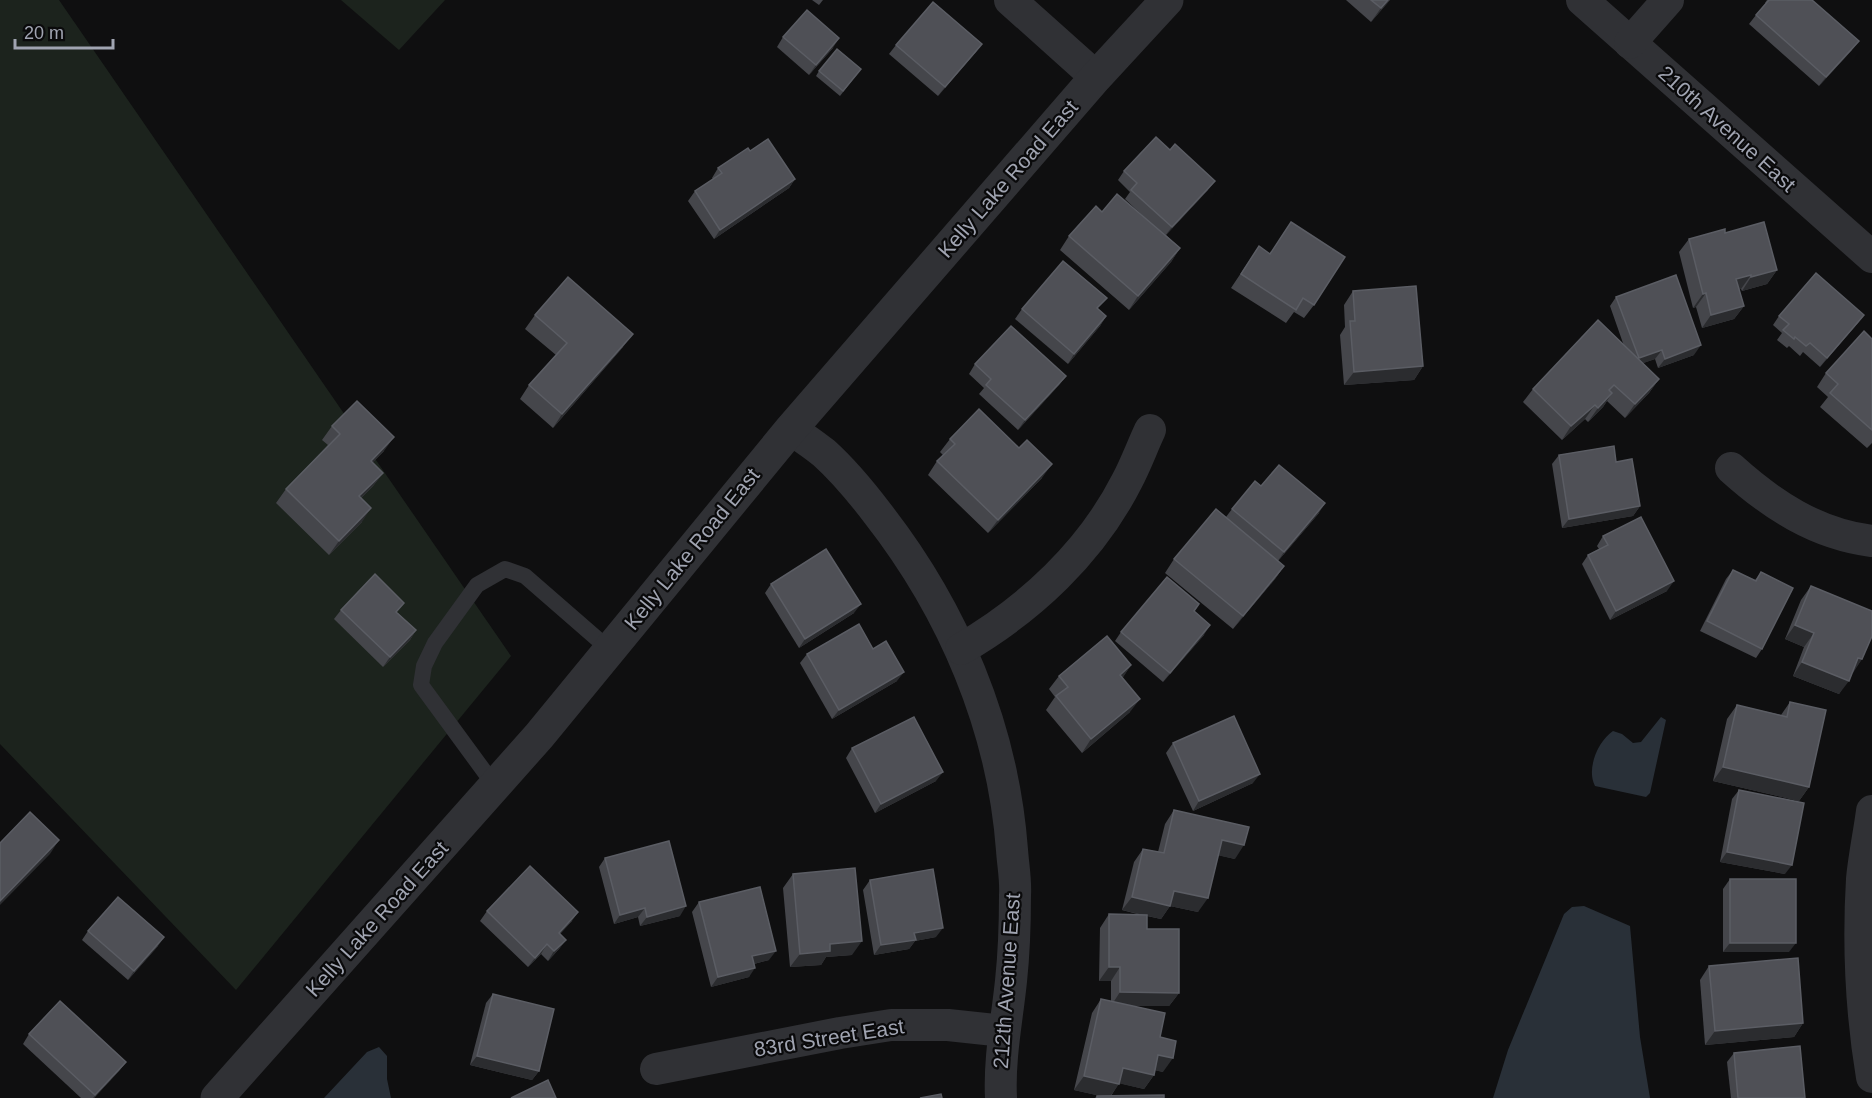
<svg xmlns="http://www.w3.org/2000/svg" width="1872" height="1098" viewBox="0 0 1872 1098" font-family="Arial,sans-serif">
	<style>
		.green { fill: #1c231d }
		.water { fill: #293038 }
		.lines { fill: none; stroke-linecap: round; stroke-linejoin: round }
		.service { stroke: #303135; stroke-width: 16 }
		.minor { stroke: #303135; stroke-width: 32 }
		.tertiary { stroke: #303135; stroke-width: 33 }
		.wall { fill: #45464b }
		.shaded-wall { fill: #2b2c2f }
		.building { fill: #4f5056; stroke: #5b5d64; stroke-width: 1.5 }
		.labels { text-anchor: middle; stroke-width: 4.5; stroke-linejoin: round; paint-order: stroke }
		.street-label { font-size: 21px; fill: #a0a4b1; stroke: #0a0a0b }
	</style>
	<rect width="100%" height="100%" fill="#0f0f10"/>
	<g class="green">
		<polygon points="0,0 59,0 511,656 236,990 0,744"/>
		<polygon points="341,0 445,0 399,50"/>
	</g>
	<g class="water">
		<path d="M1661,717L1666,720L1650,793L1646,797L1595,786C1586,769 1598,741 1613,731L1622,734L1633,743L1641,742Z"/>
		<polygon points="1584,906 1630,926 1640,1037 1650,1098 1493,1098 1508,1050 1564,914 1572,907"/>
		<polygon points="379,1047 387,1056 387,1079 391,1098 324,1098 367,1052"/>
	</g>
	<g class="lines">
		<polyline class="service" points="495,786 421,685 424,666 435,643 477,585 505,569 525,576 610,650"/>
		<g class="minor">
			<polyline points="1010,0 1096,77"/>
			<polyline points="1582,0 1872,257"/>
			<polyline points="1630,43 1668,0"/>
			<path d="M791,429C802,437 813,444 824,453C844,471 862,493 878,514C953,610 1003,727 1012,850C1013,865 1016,880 1015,895C1015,923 1014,953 1011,981C1007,1020 999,1058 1001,1098"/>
			<path d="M1731,468C1772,505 1816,534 1872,541"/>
			<path d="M961,649C1030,609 1091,552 1127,481C1136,464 1142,447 1150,430"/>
			<path d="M1872,811C1869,834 1864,857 1862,879C1858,946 1861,1011 1872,1077"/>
			<polyline points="656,1069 840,1033 891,1025 948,1025 1004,1031"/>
		</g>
		<polyline class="tertiary" points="217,1098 539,736 791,429 1096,77 1167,0"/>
	</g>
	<g class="wall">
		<polygon points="812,0 823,0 819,5"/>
		<polygon points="1346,0 1390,0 1371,22"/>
		<polygon points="1767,0 1812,0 1852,50 1819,86 1749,24 1756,15 1766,3 1765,3"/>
		<polygon points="783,37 833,48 809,75 777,47"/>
		<polygon points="982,44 975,53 938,96 889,54 896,45"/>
		<polygon points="861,69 840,96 816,76 819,71"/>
		<polygon points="750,151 795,179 789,188 714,239 688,201 695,191 713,179 712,178 718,168"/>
		<polygon points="1124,171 1208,190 1166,235 1180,248 1171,262 1129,310 1060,250 1069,236 1102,212 1143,216 1125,199 1130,192 1118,180"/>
		<polygon points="1291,222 1314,305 1304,318 1294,312 1286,323 1231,288 1259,246 1270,254"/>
		<polygon points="1725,233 1777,270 1767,284 1742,291 1741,289 1739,289 1744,306 1734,319 1702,328 1696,307 1693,308 1679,252 1689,239"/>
		<polygon points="1353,291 1423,366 1414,380 1344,385 1340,335 1345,327 1344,305"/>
		<polygon points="1616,297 1694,355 1658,368 1655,359 1643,363 1659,379 1649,393 1625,418 1607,401 1603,407 1588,422 1585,419 1562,440 1523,402 1533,389 1624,346 1610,306"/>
		<polygon points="1022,309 1098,309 1106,316 1100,326 1068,364 1015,319"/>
		<polygon points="535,315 623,347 553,428 520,399 529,385 556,355 525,329"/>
		<polygon points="1864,315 1857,324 1820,367 1803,352 1800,356 1789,346 1787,348 1777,340 1782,333 1773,325 1779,316"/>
		<polygon points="1872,339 1872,443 1867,448 1820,407 1828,397 1817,387 1826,373"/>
		<polygon points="975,364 1066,376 1059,385 1018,430 979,394 984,388 969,374"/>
		<polygon points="332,426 384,451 372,463 383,473 373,486 361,498 362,522 329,555 276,503 286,489 328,445 322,440"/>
		<polygon points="950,439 1019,448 1042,478 988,533 928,475 937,461 943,455 940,452"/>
		<polygon points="1559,455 1616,462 1640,506 1633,516 1562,528 1552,464"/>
		<polygon points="1261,486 1319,513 1278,561 1284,566 1275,579 1233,629 1165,573 1174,559 1226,517 1232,509"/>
		<polygon points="1603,536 1667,591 1610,620 1582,564 1588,555 1599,549 1597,546"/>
		<polygon points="1733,570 1755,580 1761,572 1762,649 1756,658 1700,631 1726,579"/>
		<polygon points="771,584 854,613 799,648 765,593"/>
		<polygon points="1811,586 1862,659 1852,673 1839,694 1793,676 1804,647 1785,639 1801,600"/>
		<polygon points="341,610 398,613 416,630 410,640 383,667 334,619"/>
		<polygon points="1121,632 1204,635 1163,682 1115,641"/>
		<polygon points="873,649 897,681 832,719 800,663 807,654"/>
		<polygon points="1131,665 1122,678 1130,712 1082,753 1046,710 1055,697 1049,689 1059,676"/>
		<polygon points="1790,702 1809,787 1799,801 1713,781 1727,719 1737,705 1781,715"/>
		<polygon points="1173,743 1253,783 1193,811 1166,753"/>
		<polygon points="852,748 936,781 875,813 846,758"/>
		<polygon points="1739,790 1785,874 1720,862 1732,799"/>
		<polygon points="1174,810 1235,859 1218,855 1198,912 1170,906 1161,919 1147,916 1147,929 1179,993 1169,1006 1133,1006 1160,1037 1163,1072 1155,1070 1154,1075 1144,1089 1119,1083 1111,1096 1164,1098 1095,1098 1097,1096 1101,1096 1074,1090 1092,1013 1101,999 1111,1001 1111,981 1099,981 1100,928 1109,914 1141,915 1122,910 1134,862 1143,849 1158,852 1165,824"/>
		<polygon points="605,858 680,916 640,926 638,917 614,924 599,867"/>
		<polygon points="793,874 852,955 826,957 821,965 790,967 783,888"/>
		<polygon points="1730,879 1789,952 1723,952 1723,889"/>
		<polygon points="870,880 936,937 915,941 909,949 874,955 863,890"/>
		<polygon points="699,902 769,960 754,964 749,977 711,987 692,912"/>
		<polygon points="487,911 572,921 560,934 566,940 559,949 548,961 541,954 528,967 480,921"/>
		<polygon points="88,931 158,946 128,980 82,940"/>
		<polygon points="1709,966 1803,1023 1794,1037 1705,1045 1700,980"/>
		<polygon points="493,994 539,1071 532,1080 470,1065 486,1003"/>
		<polygon points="29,1034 126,1062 119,1071 94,1098 81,1098 23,1044"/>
		<polygon points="1734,1053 1805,1098 1731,1098 1727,1062"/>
	</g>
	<g class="shaded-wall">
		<polygon points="1388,0 1390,0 1371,22 1381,8"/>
		<polygon points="839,38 833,48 809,75 816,65"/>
		<polygon points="1859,41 1852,50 1819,86 1826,77"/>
		<polygon points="982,44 975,53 938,96 945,87"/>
		<polygon points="795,179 789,188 714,239 720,230"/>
		<polygon points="1215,181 1208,190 1165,236 1172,227"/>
		<polygon points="1180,248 1171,262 1129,310 1138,296"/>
		<polygon points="1777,270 1767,284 1742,291 1751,277"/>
		<polygon points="1751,275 1741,289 1727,293 1736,279"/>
		<polygon points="1706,293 1696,307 1693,308 1703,294"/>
		<polygon points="1744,306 1734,319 1702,328 1711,315"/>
		<polygon points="1864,315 1857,324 1820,367 1827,358"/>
		<polygon points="1106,316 1100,326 1068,364 1074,354"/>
		<polygon points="633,334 623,347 553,428 562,414"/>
		<polygon points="1701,345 1694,355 1658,368 1665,359"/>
		<polygon points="1662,350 1655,359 1632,367 1639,358"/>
		<polygon points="1423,366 1414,380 1344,385 1354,372"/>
		<polygon points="1066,376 1059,385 1018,430 1025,420"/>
		<polygon points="1659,379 1649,393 1625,418 1635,404"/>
		<polygon points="1612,393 1603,407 1588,422 1598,408"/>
		<polygon points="1595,405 1585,419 1562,440 1571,426"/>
		<polygon points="394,437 384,451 361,475 371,461"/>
		<polygon points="1052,464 1042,478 988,533 998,520"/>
		<polygon points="383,473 373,486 349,510 359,496"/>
		<polygon points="1325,503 1319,513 1278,561 1284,552"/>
		<polygon points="1640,506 1633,516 1562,528 1569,519"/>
		<polygon points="371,508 362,522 329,555 339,541"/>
		<polygon points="1284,566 1275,579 1233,629 1243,616"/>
		<polygon points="1674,581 1667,591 1610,620 1616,611"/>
		<polygon points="861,604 854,613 799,648 805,639"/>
		<polygon points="1210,625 1204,635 1163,682 1170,673"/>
		<polygon points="1795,625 1814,633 1804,647 1785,639"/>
		<polygon points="416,630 410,640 383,667 390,657"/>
		<polygon points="1858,658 1862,659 1853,673 1849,671"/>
		<polygon points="1802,662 1849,681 1839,694 1793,676"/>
		<polygon points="1131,665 1122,679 1120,675"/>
		<polygon points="904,672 897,681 832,719 839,710"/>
		<polygon points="1140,699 1130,712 1082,753 1091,739"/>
		<polygon points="1723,767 1809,787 1799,801 1713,781"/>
		<polygon points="943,772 936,781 875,813 881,804"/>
		<polygon points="1260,774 1253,783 1193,811 1199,801"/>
		<polygon points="59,840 50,854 0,905 0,901"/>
		<polygon points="1222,840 1244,845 1235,859 1212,854"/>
		<polygon points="1727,852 1792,865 1785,874 1720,862"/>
		<polygon points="1174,891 1208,898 1198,912 1170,906 1161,919 1122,910 1132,897"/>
		<polygon points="686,906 680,916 640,926 647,917"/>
		<polygon points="645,908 638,917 614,924 620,915"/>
		<polygon points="578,912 572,921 552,942 559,933"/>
		<polygon points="943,928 936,937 915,941 909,949 874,955 881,945 914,933"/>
		<polygon points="164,937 158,946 128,980 134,971"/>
		<polygon points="566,940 559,949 548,961 554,951"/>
		<polygon points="862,941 852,955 826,957 821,965 790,967 800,954 830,944"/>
		<polygon points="1730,943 1796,943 1789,952 1723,952"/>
		<polygon points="547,944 541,954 528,967 535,958"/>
		<polygon points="776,951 769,960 746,966 752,956"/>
		<polygon points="1109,967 1120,967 1111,981 1099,981"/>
		<polygon points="755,968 749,977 711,987 718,977"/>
		<polygon points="1120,992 1179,993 1169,1006 1111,1006"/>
		<polygon points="1803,1023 1794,1037 1705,1045 1715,1031"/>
		<polygon points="1158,1055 1173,1058 1163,1072 1149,1069"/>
		<polygon points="477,1056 539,1071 532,1080 470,1065"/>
		<polygon points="126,1062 119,1071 94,1098 93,1098"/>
		<polygon points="1123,1068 1154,1075 1144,1089 1113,1082"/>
		<polygon points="1084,1076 1119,1084 1109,1098 1074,1090"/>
	</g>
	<g class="building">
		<polygon points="1371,0 1388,0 1381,8"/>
		<polygon points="1769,0 1812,0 1859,41 1826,77 1756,15"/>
		<polygon points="933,2 982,44 945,87 896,45"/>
		<polygon points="807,10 839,38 816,65 783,37"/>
		<polygon points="837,49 861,69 843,91 819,71"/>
		<polygon points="1156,137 1170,150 1175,144 1215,181 1172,227 1131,190 1137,183 1124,171"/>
		<polygon points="768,139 795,179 720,230 695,191 722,173 718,168 748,148 750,151"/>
		<polygon points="1117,194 1180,248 1138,296 1069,236 1096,206 1102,212"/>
		<polygon points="1291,222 1345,257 1314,305 1303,298 1296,310 1241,274 1259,246 1270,254"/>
		<polygon points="1764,222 1777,270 1751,277 1751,275 1736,279 1744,306 1711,315 1706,293 1703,294 1689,239 1725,229 1725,233"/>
		<polygon points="1063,261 1107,298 1097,308 1106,316 1074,354 1022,309"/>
		<polygon points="1816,273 1864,315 1827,358 1810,343 1806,346 1795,337 1794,339 1783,330 1789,324 1779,316"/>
		<polygon points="1676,275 1701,345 1665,359 1662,350 1639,358 1616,297"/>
		<polygon points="568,277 633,334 562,414 529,385 567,343 535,315"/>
		<polygon points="1416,286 1423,366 1354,372 1350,321 1355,321 1353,291"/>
		<polygon points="1598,320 1659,379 1635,404 1614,385 1609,390 1612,393 1598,408 1595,405 1571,426 1533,389"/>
		<polygon points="1011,326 1066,376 1025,420 986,385 991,379 975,364"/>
		<polygon points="1864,331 1872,339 1872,430 1830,393 1838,384 1826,373"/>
		<polygon points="357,401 394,437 371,461 383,473 359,496 371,508 339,541 286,489 340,434 332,426"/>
		<polygon points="979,409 1019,448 1027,440 1052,464 998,520 937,461 955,444 950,439"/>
		<polygon points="1614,446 1616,462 1632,459 1640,506 1569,519 1559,455"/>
		<polygon points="1279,465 1325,503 1284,552 1232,509 1255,481 1261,486"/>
		<polygon points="1216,509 1284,566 1243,616 1174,559"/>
		<polygon points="1641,517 1674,581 1616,611 1588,555 1608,545 1603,536"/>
		<polygon points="826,549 861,604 805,639 771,584"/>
		<polygon points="1733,570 1756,581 1761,572 1793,588 1762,649 1707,621"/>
		<polygon points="375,574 404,603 396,612 416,630 390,657 341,610"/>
		<polygon points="1167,577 1199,604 1194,611 1210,625 1170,673 1121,632"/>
		<polygon points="1811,586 1872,611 1872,636 1862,659 1858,658 1849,681 1802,662 1814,633 1795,625"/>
		<polygon points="859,624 873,649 886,641 904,672 839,710 807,654"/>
		<polygon points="1107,636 1131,665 1120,675 1140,699 1091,739 1056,696 1068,687 1059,676"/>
		<polygon points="1790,702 1826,710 1809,787 1723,767 1737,705 1787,717"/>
		<polygon points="1234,716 1260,774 1199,801 1173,743"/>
		<polygon points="914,717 943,772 881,804 852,748"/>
		<polygon points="1739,790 1804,803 1792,865 1727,852"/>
		<polygon points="1174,810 1249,827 1244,845 1222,840 1208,898 1174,891 1170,906 1132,897 1143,849 1164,853"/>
		<polygon points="30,812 59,840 0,901 0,843"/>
		<polygon points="669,841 686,906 647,917 645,908 620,915 605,858"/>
		<polygon points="530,866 578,912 559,933 566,940 554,951 547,944 535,958 487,911"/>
		<polygon points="855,868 862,941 830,944 830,951 800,954 793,874"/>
		<polygon points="933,869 943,928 914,933 916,940 881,945 870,880"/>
		<rect x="1730" y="879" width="66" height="64"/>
		<polygon points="760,887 776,951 752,956 755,968 718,977 699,902"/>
		<polygon points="118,897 164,937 134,971 88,931"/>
		<polygon points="1109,914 1147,915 1147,929 1179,929 1179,993 1120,992 1120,967 1109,967"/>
		<polygon points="1798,958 1803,1023 1715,1031 1709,966"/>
		<polygon points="493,994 554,1009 539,1071 477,1056"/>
		<polygon points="1101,999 1165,1013 1160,1037 1176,1041 1173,1058 1158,1055 1154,1075 1123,1068 1119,1084 1084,1076"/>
		<polygon points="60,1001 126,1062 95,1095 29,1034"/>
		<polygon points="1800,1046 1805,1098 1738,1098 1734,1053"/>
		<polygon points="548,1080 556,1098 511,1098"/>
		<polygon points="941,1094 942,1098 920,1098"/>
		<polygon points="1164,1095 1164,1098 1097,1098 1097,1096"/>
	</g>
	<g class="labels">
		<g class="street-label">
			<text transform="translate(1727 129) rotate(42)" y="7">210th Avenue East</text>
			<text transform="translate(1008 179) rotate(-49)" y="7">Kelly Lake Road East</text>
			<text transform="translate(692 549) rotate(-51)" y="7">Kelly Lake Road East</text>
			<text transform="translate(377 919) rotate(-48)" y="7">Kelly Lake Road East</text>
			<text transform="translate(1007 981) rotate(-86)" y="7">212th Avenue East</text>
			<text transform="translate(829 1038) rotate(-9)" y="7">83rd Street East</text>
		</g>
	</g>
	<path d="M15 39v9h98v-9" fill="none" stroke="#a0a4b1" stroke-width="3"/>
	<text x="24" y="39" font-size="18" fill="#a0a4b1" stroke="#0a0a0b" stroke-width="4.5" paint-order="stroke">20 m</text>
</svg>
